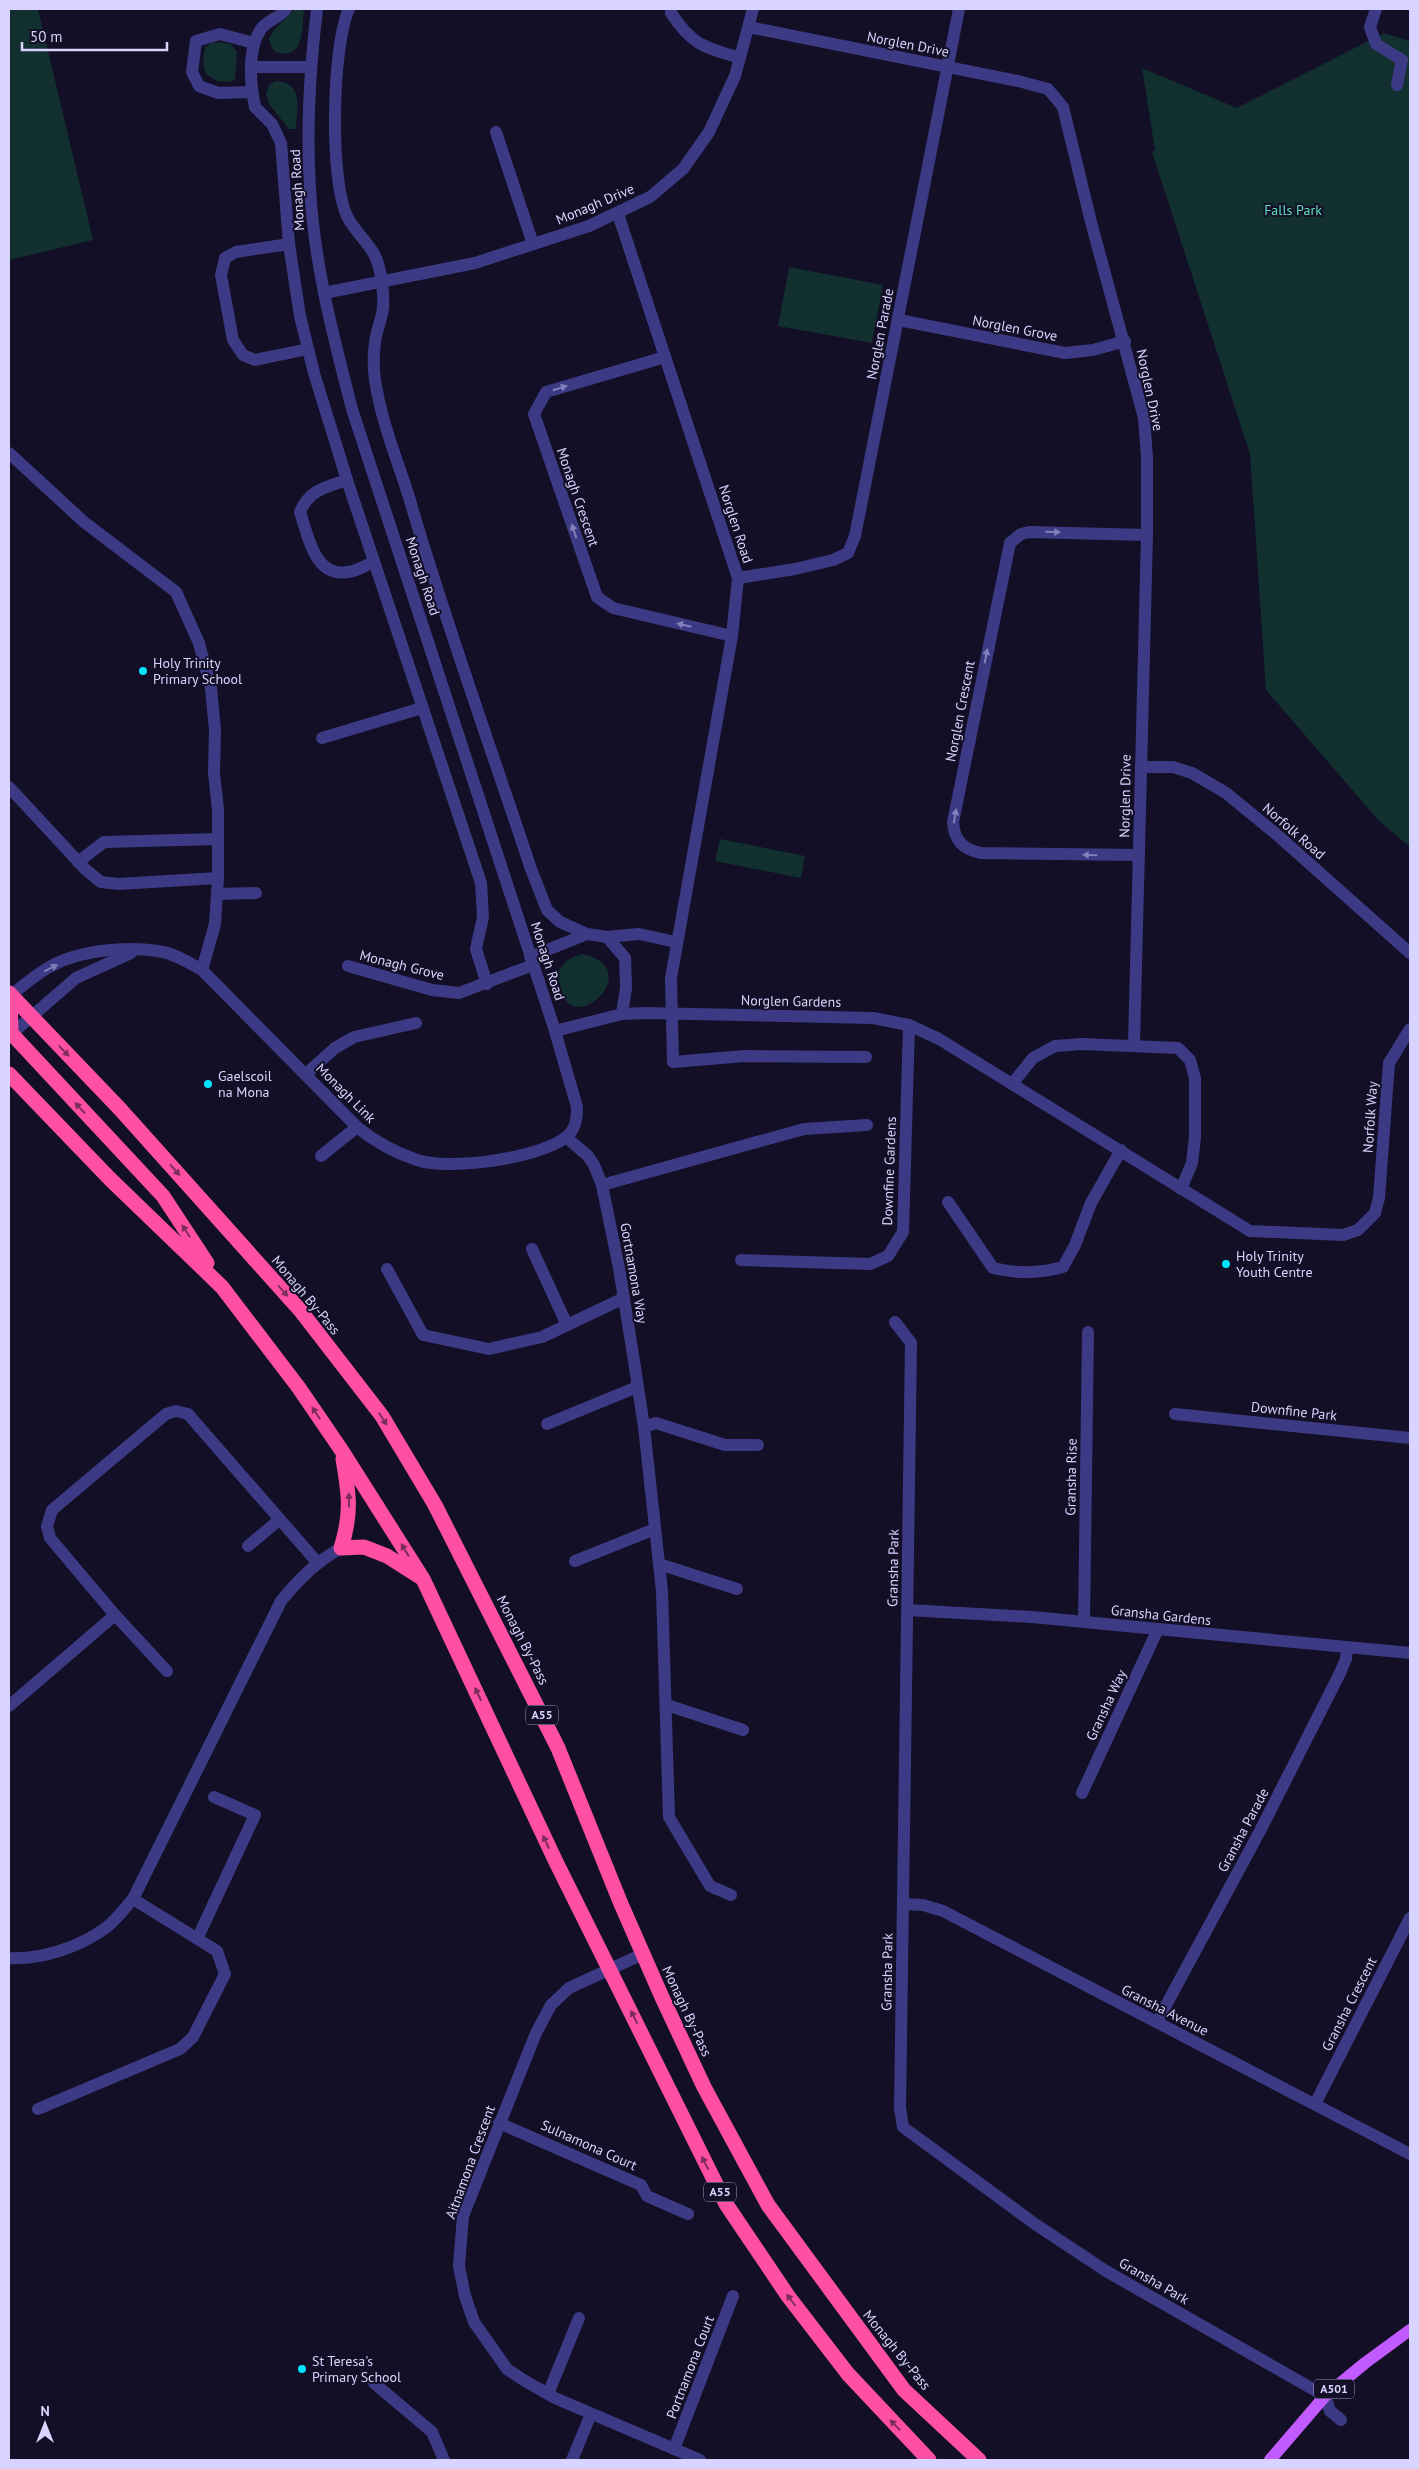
<svg xmlns="http://www.w3.org/2000/svg" width="1419" height="2469" viewBox="0 0 1419 2469" font-family="'PT Sans',sans-serif">
	<style>
		.green { fill: #12302f }
		.lines { fill: none; stroke-linecap: round; stroke-linejoin: round }
		.minor { stroke: #3d3a85; stroke-width: 12 }
		.major { stroke: #c25bff; stroke-width: 12 }
		.highway { stroke: #ff4fa3; stroke-width: 15 }
		.oneway { fill: #837fbc }
		.oneway2 { fill: #7d2c5e }
		.poi-dot { fill: #00e5ff; stroke: #130f26; stroke-width: 2 }
		.labels { text-anchor: middle; stroke-width: 4; stroke-linejoin: round; paint-order: stroke }
		.shield { fill: #130f26; stroke: #9e99be; stroke-width: 1 }
		.shield-label { font-size: 12px; font-weight: bold; fill: #d9d4ff }
		.street-label { font-size: 14px; fill: #d9d4ff; stroke: #130f26 }
		.park-label { font-size: 14px; fill: #5fe0c0; stroke: #130f26 }
		.poi-label { font-size: 14px; fill: #d9d4ff; stroke: #130f26; text-anchor: start }
	</style>
	<rect width="100%" height="100%" fill="#130f26"/>
	<g class="green">
		<polygon points="9,9 38,9 93,240 9,260"/>
		<path d="M295,9H304C302,25 305,58 280,53C272,52 271,46 269,39L274,30Z"/>
		<polygon points="1384,33 1410,41 1410,847 1379,821 1266,690 1250,454 1152,152 1155,150 1142,68 1237,108"/>
		<polygon points="220,42 231,44 237,52 235,79 230,82 217,81 206,74 203,62 205,48 211,43"/>
		<path d="M276,81C304,83 297,108 296,129H289L269,104L266,94L269,85Z"/>
		<polygon points="789,267 883,285 872,343 778,326"/>
		<polygon points="720,839 805,856 801,878 715,861"/>
		<path d="M583,954C641,968 586,1025 566,1001C562,995 560,982 557,975C563,961 569,958 583,954Z"/>
	</g>
	<g class="lines">
		<g class="minor">
			<path d="M286,9C280,18 267,20 261,29C247,50 250,82 255,107L272,124L281,143L289,244L300,316L314,373L347,480L481,883L483,917L476,949L487,984"/>
			<path d="M349,9C332,46 329,182 348,218C357,235 375,248 379,267C382,280 384,295 383,308C382,319 376,331 375,343C372,361 374,378 378,396C385,433 401,469 411,504C447,627 491,748 531,869L547,910L560,922L587,934L607,937L639,934L676,942"/>
			<path d="M671,9V13C692,45 704,47 740,58"/>
			<polyline points="1376,9 1370,27 1376,44 1402,60 1397,85"/>
			<polyline points="749,27 1018,81 1048,89 1063,107 1091,222 1144,418 1147,458 1147,535 1134,1045"/>
			<polyline points="251,67 310,67"/>
			<polyline points="252,92 218,93 199,86 192,72 196,41 220,34 254,43"/>
			<polyline points="496,132 533,244"/>
			<polyline points="618,214 738,578 732,636 671,978 673,1062 745,1056 866,1057"/>
			<polyline points="289,244 236,252 225,258 221,275 233,340 243,355 255,360 308,349"/>
			<polyline points="324,293 475,263 589,226 650,197 683,169 709,132 735,76 753,9"/>
			<polyline points="899,320 1065,353 1093,350 1125,341"/>
			<polyline points="665,357 546,392 534,414 597,597 613,608 732,636"/>
			<polyline points="9,453 84,522 176,592 199,643 211,688 215,730 214,773 218,810 218,878"/>
			<path d="M347,480C326,487 309,490 300,512C308,535 314,578 348,572C357,571 366,565 374,562"/>
			<polyline points="738,578 795,569 833,560 848,553 855,536 959,9"/>
			<polyline points="322,738 422,708"/>
			<polyline points="1141,767 1173,767 1192,773 1226,793 1275,833 1410,953"/>
			<polyline points="9,787 86,870 101,882 118,884 218,878 215,924 202,970"/>
			<path d="M1139,855L981,853C964,850 954,841 953,822L1010,543L1021,534L1029,532L1147,535"/>
			<polyline points="78,862 104,842 218,839"/>
			<polyline points="217,894 256,893"/>
			<polyline points="607,937 625,958 626,988 622,1014"/>
			<polyline points="530,957 587,934"/>
			<polyline points="348,966 432,990 459,993 533,965"/>
			<path d="M9,997C21,987 33,977 46,969C76,950 129,945 163,952C177,955 190,963 202,970L357,1127C374,1141 396,1153 417,1160C450,1171 538,1158 565,1138C576,1130 577,1118 577,1107L555,1031L352,409C333,336 314,263 310,188C306,128 310,68 317,9"/>
			<polyline points="555,1031 622,1014 645,1013 873,1018 909,1025 939,1039 1250,1231 1343,1235 1358,1230 1375,1213 1379,1198 1389,1063 1410,1029"/>
			<polyline points="9,1036 76,978 131,953"/>
			<polyline points="306,1074 335,1048 354,1037 416,1023"/>
			<polyline points="1012,1084 1033,1058 1055,1046 1082,1044 1178,1048 1190,1060 1195,1078 1195,1137 1192,1163 1181,1189"/>
			<polyline points="566,1137 588,1156 594,1165 602,1185 619,1268 634,1361 644,1427 662,1591 669,1817 710,1886 731,1895"/>
			<polyline points="321,1156 357,1127"/>
			<polyline points="602,1185 804,1129 867,1125"/>
			<path d="M948,1202L993,1268C1017,1274 1038,1274 1063,1267L1075,1245L1091,1203L1121,1150"/>
			<polyline points="532,1249 567,1325"/>
			<polyline points="741,1260 870,1264 888,1256 903,1232 909,1025"/>
			<polyline points="387,1269 423,1335 489,1349 542,1337 624,1298"/>
			<polyline points="895,1322 911,1343 900,2108 903,2127 1035,2224 1106,2271 1325,2396 1330,2411 1341,2420"/>
			<polyline points="1175,1414 1410,1438"/>
			<polyline points="547,1424 637,1387"/>
			<polyline points="644,1427 656,1423 725,1445 758,1445"/>
			<polyline points="248,1546 279,1520"/>
			<polyline points="575,1561 655,1529"/>
			<polyline points="659,1564 737,1589"/>
			<polyline points="908,1610 1032,1617 1410,1653"/>
			<polyline points="1084,1622 1088,1332"/>
			<polyline points="167,1671 115,1615 50,1538 47,1526 52,1510 166,1414 176,1411 188,1414 317,1562"/>
			<polyline points="667,1705 743,1730"/>
			<polyline points="9,1706 115,1615"/>
			<polyline points="1082,1793 1158,1629"/>
			<polyline points="903,1904 923,1905 943,1911 1410,2154"/>
			<polyline points="198,1937 255,1815 214,1797"/>
			<polyline points="643,1954 569,1988 551,2005 536,2033 463,2216 459,2266 465,2296 474,2322 507,2369 525,2381 555,2398 700,2460"/>
			<path d="M9,1958C41,1960 80,1947 107,1927C116,1920 125,1908 133,1899L281,1601C299,1579 316,1562 341,1548"/>
			<polyline points="1157,2022 1260,1831 1340,1673 1346,1659 1347,1648"/>
			<polyline points="1315,2104 1410,1918"/>
			<polyline points="38,2109 180,2049 193,2037 225,1974 217,1951 133,1899"/>
			<polyline points="499,2123 641,2185 647,2196 688,2214"/>
			<polyline points="374,2383 432,2432 444,2460"/>
			<polyline points="548,2394 579,2318"/>
			<polyline points="674,2449 733,2296"/>
			<polyline points="572,2460 591,2414"/>
		</g>
		<polyline class="major" points="1270,2460 1325,2396 1365,2363 1410,2330"/>
		<g class="highway">
			<polyline points="9,993 120,1109 300,1310 382,1416 435,1505 558,1748 621,1904 661,1995 704,2087 768,2205 904,2390 979,2460"/>
			<polyline points="10,995 11,1033 163,1196 207,1263"/>
			<polyline points="9,1074 110,1179 222,1287 299,1388 342,1451 423,1579 556,1862 726,2204 788,2296 848,2374 929,2460"/>
			<path d="M343,1459C349,1494 352,1513 341,1548L364,1547L387,1556L420,1577"/>
		</g>
	</g>
	<defs><path id="oneway-solid" d="M-6-.8H1V-3.2L6.5 0L1 3.2V.8H-6Z" transform="scale(1.25)"/></defs>
	<g class="oneway">
		<use href="#oneway-solid" transform="translate(560 388) rotate(-17)"/>
		<use href="#oneway-solid" transform="translate(574 531) rotate(-109)"/>
		<use href="#oneway-solid" transform="translate(1053 532) rotate(2)"/>
		<use href="#oneway-solid" transform="translate(684 625) rotate(-167)"/>
		<use href="#oneway-solid" transform="translate(986 656) rotate(-79)"/>
		<use href="#oneway-solid" transform="translate(955 816) rotate(-80)"/>
		<use href="#oneway-solid" transform="translate(1090 855) rotate(-179)"/>
		<use href="#oneway-solid" transform="translate(51 968) rotate(-26)"/>
	</g>
	<g class="oneway2">
		<use href="#oneway-solid" transform="translate(64 1051) rotate(46)"/>
		<use href="#oneway-solid" transform="translate(80 1108) rotate(-133)"/>
		<use href="#oneway-solid" transform="translate(175 1170) rotate(48)"/>
		<use href="#oneway-solid" transform="translate(186 1231) rotate(-123)"/>
		<use href="#oneway-solid" transform="translate(283 1291) rotate(48)"/>
		<use href="#oneway-solid" transform="translate(316 1413) rotate(-124)"/>
		<use href="#oneway-solid" transform="translate(383 1419) rotate(57)"/>
		<use href="#oneway-solid" transform="translate(349 1500) rotate(-91)"/>
		<use href="#oneway-solid" transform="translate(405 1550) rotate(-122)"/>
		<use href="#oneway-solid" transform="translate(478 1694) rotate(-115)"/>
		<use href="#oneway-solid" transform="translate(546 1842) rotate(-115)"/>
		<use href="#oneway-solid" transform="translate(634 2017) rotate(-116)"/>
		<use href="#oneway-solid" transform="translate(705 2163) rotate(-117)"/>
		<use href="#oneway-solid" transform="translate(791 2300) rotate(-127)"/>
		<use href="#oneway-solid" transform="translate(895 2425) rotate(-134)"/>
	</g>
	<g class="poi-dot">
		<circle cx="143" cy="671" r="5"/>
		<circle cx="208" cy="1084" r="5"/>
		<circle cx="1226" cy="1264" r="5"/>
		<circle cx="302" cy="2369" r="5"/>
	</g>
	<g class="labels">
		<g class="shield">
			<rect x="526" y="1705.5" width="32" height="19" rx="4"/>
			<rect x="704" y="2182.5" width="32" height="19" rx="4"/>
			<rect x="1314" y="2379.5" width="40" height="19" rx="4"/>
		</g>
		<g class="shield-label">
			<text x="542" y="1719">A55</text>
			<text x="720" y="2196">A55</text>
			<text x="1334" y="2393">A501</text>
		</g>
		<g class="street-label">
			<text transform="translate(908 44) rotate(11)" y="5">Norglen Drive</text>
			<text transform="translate(297 190) rotate(-93)" y="5">Monagh Road</text>
			<text transform="translate(595 204) rotate(-23)" y="5">Monagh Drive</text>
			<text transform="translate(1015 328) rotate(11)" y="5">Norglen Grove</text>
			<text transform="translate(880 334) rotate(-79)" y="5">Norglen Parade</text>
			<text transform="translate(1150 390) rotate(78)" y="5">Norglen Drive</text>
			<text transform="translate(578 497) rotate(71)" y="5">Monagh Crescent</text>
			<text transform="translate(736 524) rotate(72)" y="5">Norglen Road</text>
			<text transform="translate(423 576) rotate(72)" y="5">Monagh Road</text>
			<text transform="translate(960 711) rotate(-79)" y="5">Norglen Crescent</text>
			<text transform="translate(1125 796) rotate(-89)" y="5">Norglen Drive</text>
			<text transform="translate(1294 831) rotate(41)" y="5">Norfolk Road</text>
			<text transform="translate(548 961) rotate(72)" y="5">Monagh Road</text>
			<text transform="translate(402 965) rotate(14)" y="5">Monagh Grove</text>
			<text transform="translate(791 1001) rotate(1)" y="5">Norglen Gardens</text>
			<text transform="translate(346 1093) rotate(45)" y="5">Monagh Link</text>
			<text transform="translate(1370 1117) rotate(-86)" y="5">Norfolk Way</text>
			<text transform="translate(889 1171) rotate(-88)" y="5">Downfine Gardens</text>
			<text transform="translate(634 1273) rotate(80)" y="5">Gortnamona Way</text>
			<text transform="translate(306 1295) rotate(50)" y="5">Monagh By-Pass</text>
			<text transform="translate(1294 1411) rotate(6)" y="5">Downfine Park</text>
			<text transform="translate(1071 1477) rotate(-89)" y="5">Gransha Rise</text>
			<text transform="translate(893 1568) rotate(-89)" y="5">Gransha Park</text>
			<text transform="translate(1161 1615) rotate(6)" y="5">Gransha Gardens</text>
			<text transform="translate(523 1640) rotate(63)" y="5">Monagh By-Pass</text>
			<text transform="translate(1106 1705) rotate(-65)" y="5">Gransha Way</text>
			<text transform="translate(1243 1830) rotate(-62)" y="5">Gransha Parade</text>
			<text transform="translate(887 1972) rotate(-89)" y="5">Gransha Park</text>
			<text transform="translate(1349 2004) rotate(-63)" y="5">Gransha Crescent</text>
			<text transform="translate(1165 2010) rotate(27)" y="5">Gransha Avenue</text>
			<text transform="translate(687 2011) rotate(65)" y="5">Monagh By-Pass</text>
			<text transform="translate(589 2145) rotate(24)" y="5">Sulnamona Court</text>
			<text transform="translate(470 2162) rotate(-70)" y="5">Aitnamona Crescent</text>
			<text transform="translate(1154 2281) rotate(30)" y="5">Gransha Park</text>
			<text transform="translate(897 2350) rotate(51)" y="5">Monagh By-Pass</text>
			<text transform="translate(690 2367) rotate(-69)" y="5">Portnamona Court</text>
		</g>
		<g class="park-label">
			<text x="1293" y="215">Falls Park</text>
		</g>
		<g class="poi-label">
			<text x="153" y="668">Holy Trinity<tspan x="153" dy="16">Primary School</tspan></text>
			<text x="218" y="1081">Gaelscoil<tspan x="218" dy="16">na Mona</tspan></text>
			<text x="1236" y="1261">Holy Trinity<tspan x="1236" dy="16">Youth Centre</tspan></text>
			<text x="312" y="2366">St Teresa's<tspan x="312" dy="16">Primary School</tspan></text>
		</g>
	</g>
	<rect width="1419" height="2469" fill="none" stroke="#d9d4ff" stroke-width="20"/>
	<g transform="translate(45 2424)" stroke="#130f26" stroke-width="4" paint-order="stroke">
	<path d="M0-4L9 19L0 12L-9 19Z" fill="#d9d4ff"/>
	<text y="-8" font-size="14" font-weight="bold" text-anchor="middle" fill="#d9d4ff">N</text>
	</g>
	<path d="M22 42v8h145v-8" fill="none" stroke="#d9d4ff" stroke-width="2.5"/>
	<text x="30" y="42" font-size="15" fill="#d9d4ff" stroke="#130f26" stroke-width="4" paint-order="stroke">50 m</text>
</svg>
